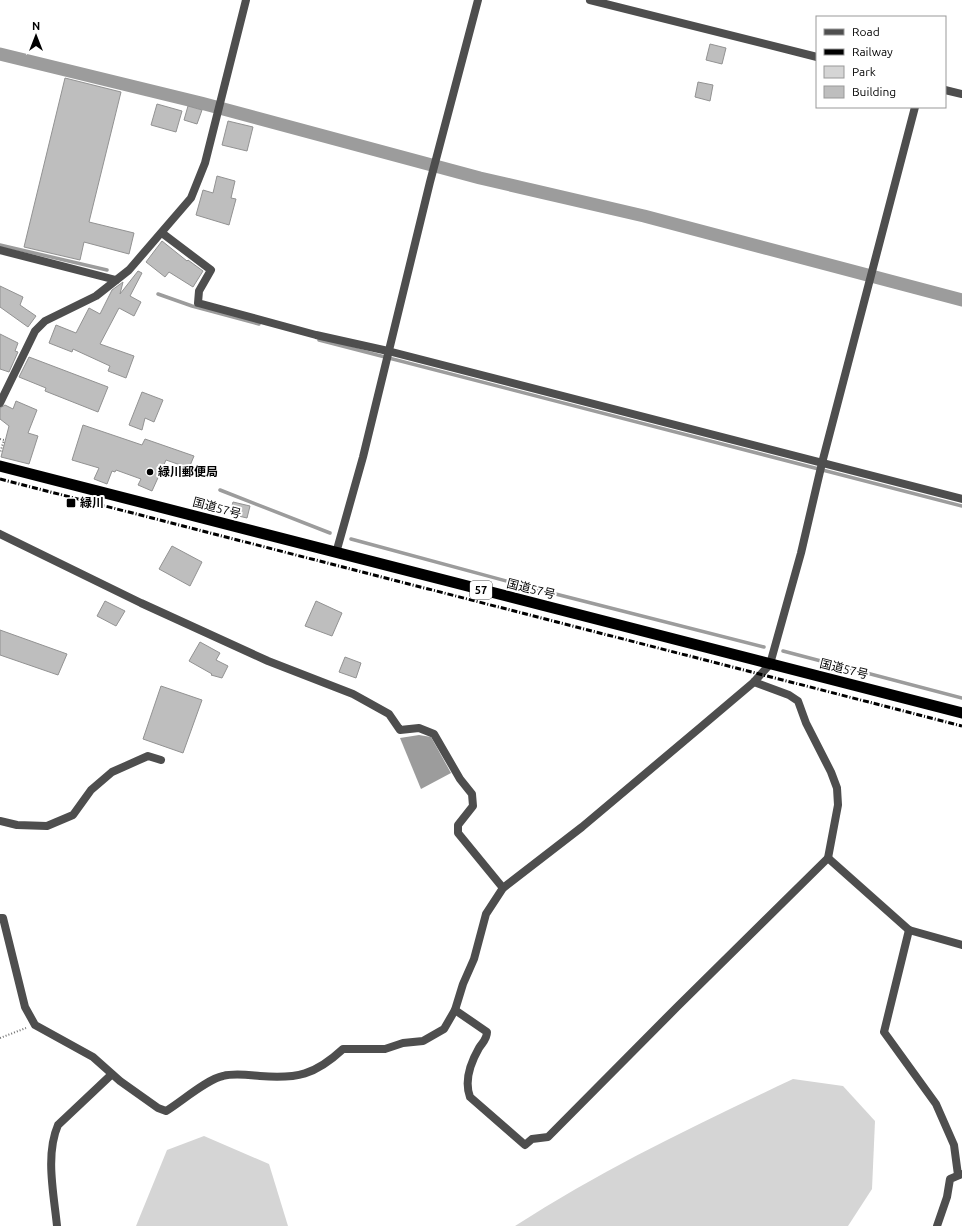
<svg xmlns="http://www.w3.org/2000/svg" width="962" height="1226" viewBox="0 0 962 1226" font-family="Ubuntu,'Noto Sans JP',sans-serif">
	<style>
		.green { fill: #d5d5d5 }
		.water { fill: #9c9c9c }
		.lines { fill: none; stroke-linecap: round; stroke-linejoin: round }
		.stream { stroke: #9c9c9c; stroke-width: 3.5 }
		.canal { stroke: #9c9c9c; stroke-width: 13 }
		.building { fill: #bebebe; stroke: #929292 }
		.path { stroke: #707070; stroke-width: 2; stroke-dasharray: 1 2; stroke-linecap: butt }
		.minor { stroke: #4e4e4e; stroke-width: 8 }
		.trunk { stroke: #000; stroke-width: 11 }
		.rail { stroke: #000; stroke-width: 3; stroke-dasharray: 6 2 1 2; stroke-linecap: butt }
		.poi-dot { fill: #000; stroke: #fff; stroke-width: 1.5 }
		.labels { text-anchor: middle; stroke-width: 4; stroke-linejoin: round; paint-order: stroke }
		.shield { fill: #fff; stroke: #4c4c4c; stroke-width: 1 }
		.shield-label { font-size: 11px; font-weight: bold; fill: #000 }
		.poi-label { font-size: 12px; font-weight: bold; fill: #000; stroke: #fff; text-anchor: start }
		.street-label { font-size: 12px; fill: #000; stroke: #fff }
	</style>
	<rect width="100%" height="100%" fill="#fff"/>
	<g class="green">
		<path d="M793,1079L843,1086L875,1121L872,1189L848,1226H515C603,1169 698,1124 793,1079Z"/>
		<polygon points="204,1136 269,1164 288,1226 136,1226 167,1150"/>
	</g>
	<polygon class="water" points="419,735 431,737 451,773 421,789 400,738"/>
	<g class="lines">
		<g class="stream">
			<polyline points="0,245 107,270"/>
			<polyline points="158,294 192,306 259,324"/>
			<polyline points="319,340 962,506"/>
			<polyline points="220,490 330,533"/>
			<polyline points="351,539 536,589 764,647"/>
			<polyline points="783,651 962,698"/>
		</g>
		<polyline class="canal" points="0,54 201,103 480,178 644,216 962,300"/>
	</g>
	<g class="building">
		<polygon points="710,44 726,48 722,64 706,60"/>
		<polygon points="65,78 121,92 89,222 134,233 129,254 84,242 80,260 24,247"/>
		<polygon points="698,82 713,85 710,101 695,97"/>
		<polygon points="157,104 182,111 176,132 151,125"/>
		<polygon points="188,106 202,110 197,124 184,120"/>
		<polygon points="228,121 253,127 247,151 222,145"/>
		<polygon points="217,176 235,181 231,198 236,199 229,225 196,215 203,190 213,193"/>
		<polygon points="162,241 187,261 188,260 203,271 193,287 169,272 165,277 146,262"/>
		<polygon points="138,271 142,273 130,296 141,302 134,316 119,308 100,344 134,356 126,378 108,371 110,366 73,349 72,352 49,343 56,325 76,333 89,308 100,314 112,290 123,282 120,294"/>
		<polygon points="0,286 23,297 20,305 36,316 28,327 0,307"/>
		<polygon points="0,334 18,343 15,351 18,352 9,372 0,369"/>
		<polygon points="29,357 108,387 98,412 45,391 46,388 19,377"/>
		<polygon points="142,392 163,400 154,422 145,418 142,430 129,425"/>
		<polygon points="16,401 37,410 28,433 38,436 29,464 1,457 9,426 0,419 0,408 5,405 13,409"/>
		<polygon points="83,425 142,445 145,439 194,456 189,468 166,460 152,491 138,485 141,479 116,470 115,472 112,471 107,484 94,479 99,468 72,460"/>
		<polygon points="233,502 250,506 247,518 230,514"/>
		<polygon points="172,546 202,562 190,586 159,569"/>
		<polygon points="105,601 125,611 116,626 97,616"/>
		<polygon points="316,601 342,613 332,636 305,626"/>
		<polygon points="0,630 67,654 58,675 0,655"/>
		<polygon points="200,642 220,653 216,660 228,666 222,678 211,675 212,674 189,661"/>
		<polygon points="345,657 361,663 356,678 339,672"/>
		<polygon points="161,686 202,700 183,753 143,739"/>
	</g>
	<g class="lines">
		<g class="path">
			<polyline points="0,439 4,440 0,453"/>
			<polyline points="0,1038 26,1028"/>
		</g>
		<g class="minor">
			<polyline points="590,0 817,57"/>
			<polyline points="945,90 962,94"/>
			<polyline points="162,233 211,270 199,291 198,303 316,335 388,351 962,499"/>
			<polyline points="0,250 116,280"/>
			<polyline points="0,403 35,331 45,321 96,296 129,270 191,198 205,163 246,0"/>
			<polyline points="0,534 141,603 268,661 353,694 389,714 400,730 419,728 434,734 460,779 472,794 473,806 458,825 458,833 503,888"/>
			<polyline points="336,553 363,457 430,182 478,0"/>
			<polyline points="0,821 17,825 47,826 73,815 91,790 112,772 148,756 161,760"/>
			<polyline points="828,858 909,930 962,945"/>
			<path d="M0,918H3L25,1007L35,1025L93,1057L120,1081L158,1108L166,1111C181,1102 207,1079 223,1076C234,1073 248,1075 260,1076C297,1079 315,1075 343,1049H385L403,1043L423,1041L444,1029L455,1010L463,984L474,959L486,914L503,888L582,827L702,726L754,682L770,664L801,553L822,463L915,107"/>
			<polyline points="909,930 884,1032 936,1104 954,1145 958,1175"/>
			<path d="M455,1010L487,1032C487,1039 483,1042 479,1048C471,1062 464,1081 470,1097L525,1145L532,1139L548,1137L677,1007L828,858L838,805L837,788L831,772L806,723L798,701L789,695L754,682"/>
			<path d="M57,1226C54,1195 45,1155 58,1125L111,1075"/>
			<polyline points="937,1226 947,1197 950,1179 962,1174"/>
		</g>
		<polyline class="trunk" points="0,466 962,713"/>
		<polyline class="rail" points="0,479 962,726"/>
	</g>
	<g class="poi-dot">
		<circle cx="150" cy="472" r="4"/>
		<rect x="66" y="498" width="10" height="10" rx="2"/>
	</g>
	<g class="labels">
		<rect class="shield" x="470" y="581" width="22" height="18" rx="3"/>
		<g class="shield-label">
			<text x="481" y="594">57</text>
		</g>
		<g class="poi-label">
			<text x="158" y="476">緑川郵便局</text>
			<text x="80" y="507">緑川</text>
		</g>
		<g class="street-label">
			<text transform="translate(217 508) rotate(15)" y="4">国道57号</text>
			<text transform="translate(531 589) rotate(14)" y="4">国道57号</text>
			<text transform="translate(844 669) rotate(14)" y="4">国道57号</text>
		</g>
	</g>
	<rect x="816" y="16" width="130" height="92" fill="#ffffff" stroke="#999999"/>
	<rect x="824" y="29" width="20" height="6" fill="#4e4e4e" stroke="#999999"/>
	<text x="852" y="36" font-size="12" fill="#000000">Road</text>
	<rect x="824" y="49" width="20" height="6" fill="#000000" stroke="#999999"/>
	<text x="852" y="56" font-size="12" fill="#000000">Railway</text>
	<rect x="824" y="66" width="20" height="12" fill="#d5d5d5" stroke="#999999"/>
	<text x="852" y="76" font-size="12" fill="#000000">Park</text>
	<rect x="824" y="86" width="20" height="12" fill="#bebebe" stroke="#999999"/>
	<text x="852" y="96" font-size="12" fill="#000000">Building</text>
	<g transform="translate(36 36)" stroke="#ffffff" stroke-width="3" paint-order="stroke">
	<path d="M0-3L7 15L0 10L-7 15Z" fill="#000000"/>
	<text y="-6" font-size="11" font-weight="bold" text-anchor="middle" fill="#000000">N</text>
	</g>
</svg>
